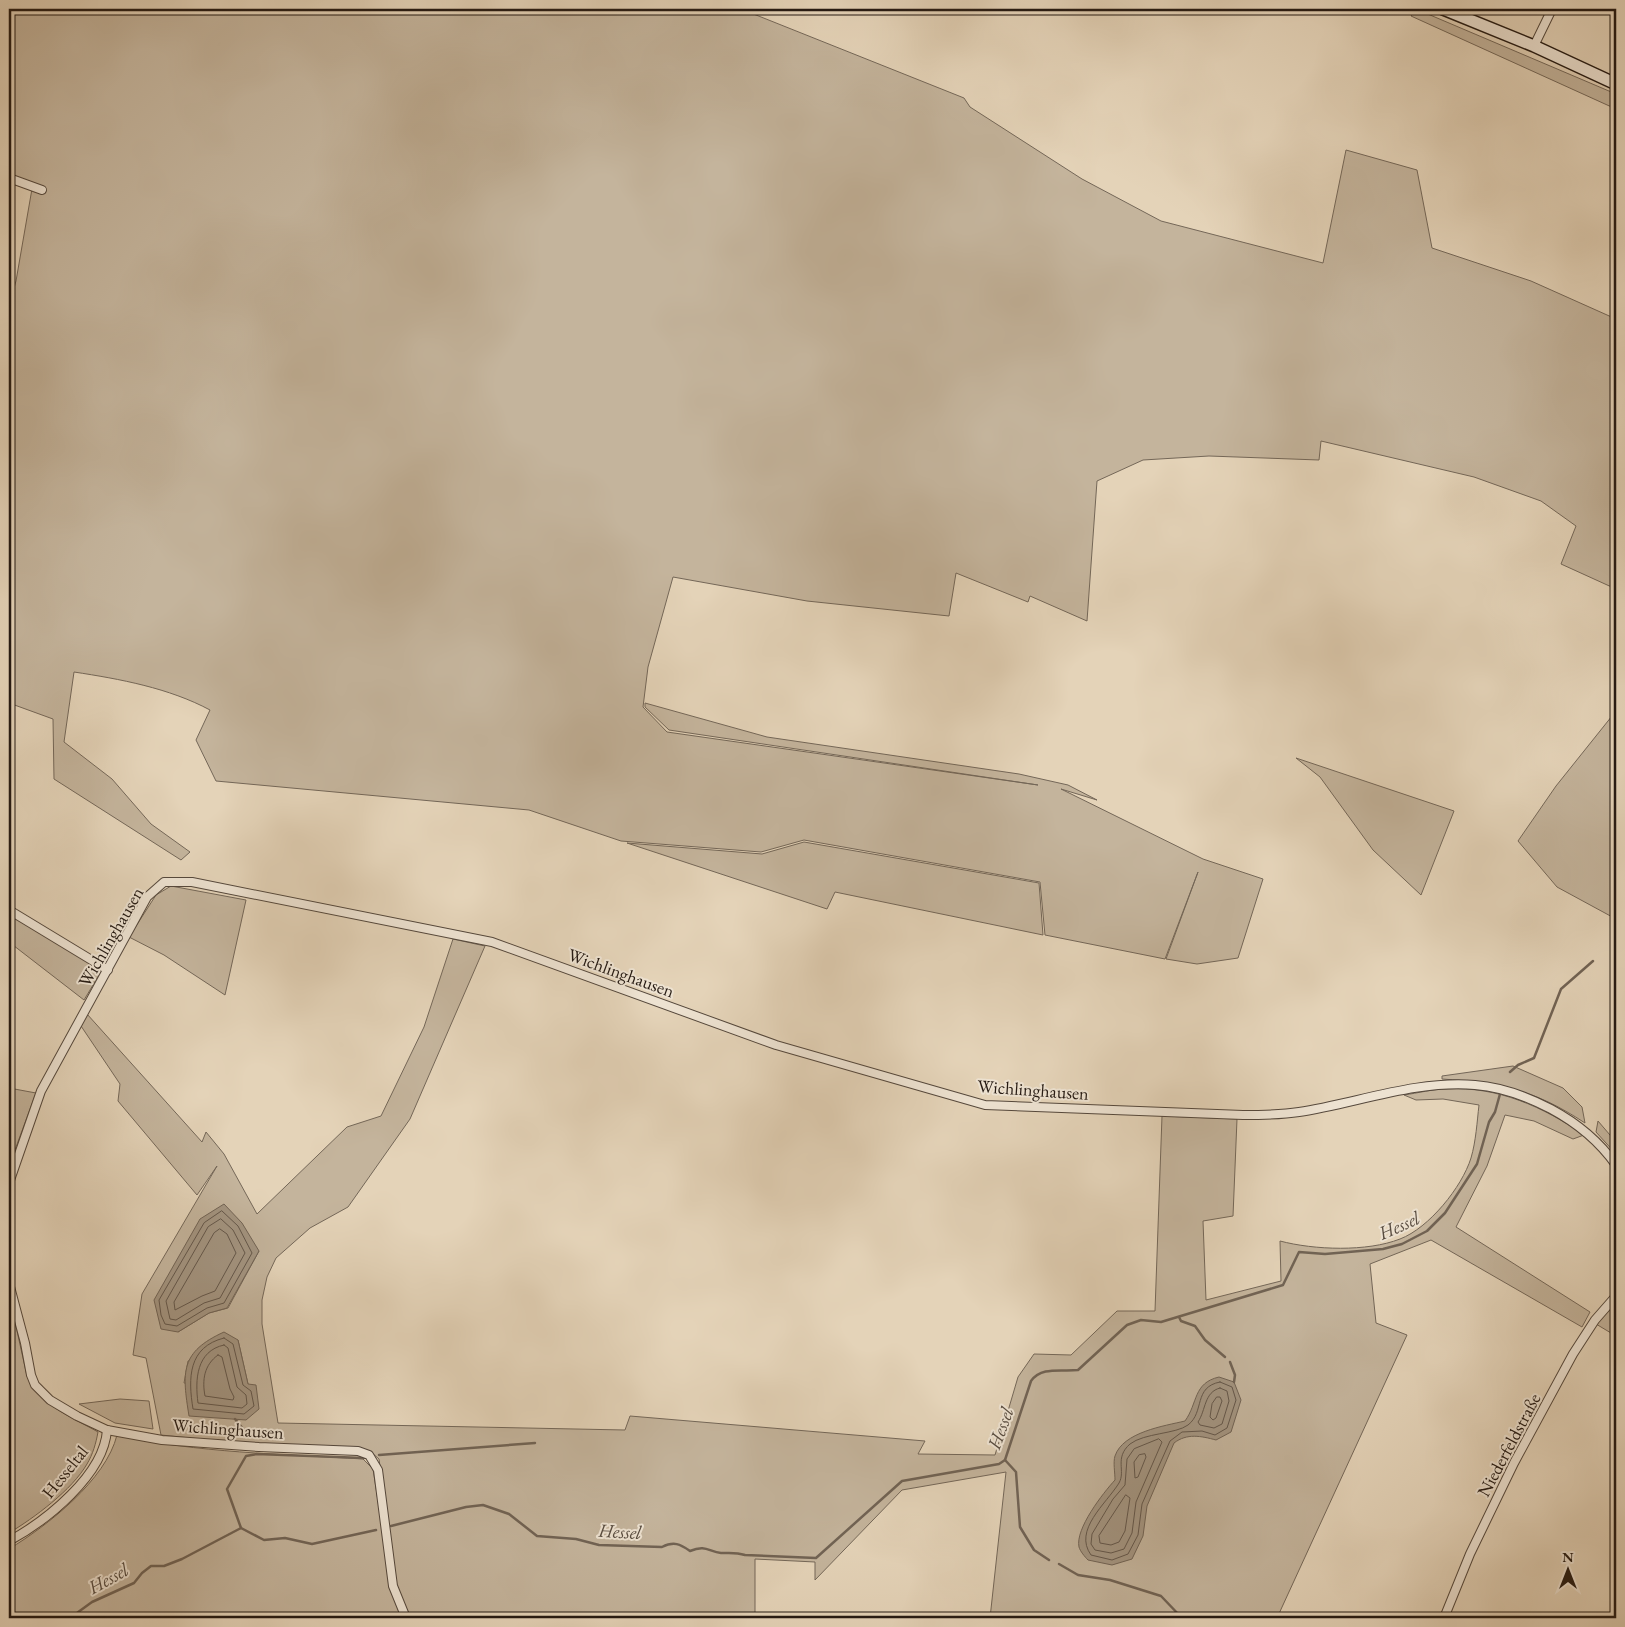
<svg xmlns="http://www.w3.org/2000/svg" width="1625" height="1627" viewBox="0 0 1625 1627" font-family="'EB Garamond',serif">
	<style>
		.green { fill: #c4b49c; stroke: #746758; fill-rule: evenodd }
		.water { fill: #a39480; stroke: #716354 }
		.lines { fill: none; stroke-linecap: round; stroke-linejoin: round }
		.shore { stroke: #64574a; stroke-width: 1 }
		.stream { stroke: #716354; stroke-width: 2.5 }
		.street-casing { stroke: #55483c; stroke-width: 10 }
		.secondary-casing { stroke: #251a13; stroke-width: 14 }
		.street { stroke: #ede2d1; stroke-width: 8 }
		.secondary { stroke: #ede2d1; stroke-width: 11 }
		.labels { text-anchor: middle; stroke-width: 4; stroke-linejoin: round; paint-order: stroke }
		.street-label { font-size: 18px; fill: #251a13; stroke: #ede2d1 }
		.water-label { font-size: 19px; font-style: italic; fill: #574b3f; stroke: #ede2d1 }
	</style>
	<rect width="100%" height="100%" fill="#e4d3b8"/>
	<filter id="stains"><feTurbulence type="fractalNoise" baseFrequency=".004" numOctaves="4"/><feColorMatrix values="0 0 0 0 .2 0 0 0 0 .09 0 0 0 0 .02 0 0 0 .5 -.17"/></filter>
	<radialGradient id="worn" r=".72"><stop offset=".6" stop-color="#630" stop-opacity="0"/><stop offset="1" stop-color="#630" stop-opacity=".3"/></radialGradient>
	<g class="green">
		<path d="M9,9H741L964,98L970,107L1082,179L1161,221L1323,263L1346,150L1417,170L1432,248L1531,281L1616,319V589L1561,564L1576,526L1541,501L1474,477L1321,441L1319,460L1209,456L1143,460L1097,481L1087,621L1030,596L1028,602L956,573L949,616L807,601L673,577L648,667L643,707L667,732L1038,785L669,730L645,707V703L767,737L1019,774L1068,785L1097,800L1061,789L1203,859L1263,879L1238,958L1197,964L1166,959L1198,872L1165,959L1045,935L1040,882L804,840L761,852L621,841L529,810L216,781L196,740L210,710C169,688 120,679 74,672L64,742L112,779L151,824L190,852L181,860L54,779L53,719L9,703V305L16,281L33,183L9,174Z"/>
		<polygon points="1416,9 1616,94 1616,109 1411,16"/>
		<polygon points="1612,716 1616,718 1616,919 1557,887 1518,841 1556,786"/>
		<polygon points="1296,758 1454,811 1421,895 1373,850 1320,777"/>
		<polygon points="804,842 1039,883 1043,935 835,892 827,909 627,843 762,854"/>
		<polygon points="171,886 246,900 225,995 164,955 129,937 156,895"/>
		<polygon points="9,913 102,970 84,1000 9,942"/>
		<path d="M453,939L485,946L410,1119L348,1207L310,1228L276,1258L267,1277L262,1300V1324L278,1423L625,1430L630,1416L925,1441L918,1454L995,1455L1018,1377L1034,1354L1071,1355L1117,1311H1155L1162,1116L1237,1119L1233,1216L1203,1221L1206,1300L1281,1281L1280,1241C1314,1250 1367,1252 1400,1239C1429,1228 1462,1187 1471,1158C1476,1141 1477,1122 1479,1105L1443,1099L1416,1100L1404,1095C1418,1093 1433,1089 1447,1089C1497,1086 1544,1107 1584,1135L1573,1139L1534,1121L1505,1115L1487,1166L1456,1227L1590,1312L1582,1327L1431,1240L1370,1264L1376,1323L1407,1335L1277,1618H990L1006,1472L902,1490L815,1580V1562L755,1559V1618H9V1549C47,1526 106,1480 117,1435C198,1453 281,1454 363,1459L373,1469L381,1520L387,1519L379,1459L371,1452L358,1449L259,1445L161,1435L146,1358L133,1355L142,1294L217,1166L197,1195L118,1101L120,1084L81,1026L87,1014L202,1142L206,1132L224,1154L257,1214L347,1127L381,1116L424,1027ZM259,1251L228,1308L209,1313L178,1332ZM238,1340L248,1384L184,1383L188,1361Z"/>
		<path d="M1513,1066L1563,1088L1582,1107L1585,1123C1535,1090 1501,1083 1442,1079V1076Z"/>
		<polygon points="9,1088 36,1093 9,1166"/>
		<polygon points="1598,1121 1616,1142 1616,1154 1596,1132"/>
		<path d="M9,1295L27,1376C39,1405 72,1417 98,1432C96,1443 93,1454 87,1464C72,1490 34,1518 9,1533V1350L15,1342L9,1344Z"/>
		<polygon points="1616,1300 1616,1336 1596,1324"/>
		<polygon points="120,1399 149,1401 153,1429 115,1423 79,1404"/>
	</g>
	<g class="water">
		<polygon points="224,1204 242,1223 259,1251 227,1308 209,1313 178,1332 161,1329 154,1300 200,1219"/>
		<path d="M224,1332L238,1340L248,1384L256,1385L259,1409L246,1420L189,1416C182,1372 180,1352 224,1332Z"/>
		<path d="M1219,1377L1234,1382L1241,1400L1231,1432L1216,1440C1201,1436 1187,1433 1174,1443L1147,1506L1143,1536L1132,1559L1112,1565L1088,1560C1085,1557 1080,1551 1079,1547C1075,1529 1103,1493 1115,1480C1115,1473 1113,1462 1115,1456C1123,1432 1164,1426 1185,1421C1198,1403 1193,1383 1219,1377Z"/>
	</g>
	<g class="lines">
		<g class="shore">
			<polygon points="222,1211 238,1226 252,1253 224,1303 207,1308 177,1326 165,1324 161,1315 159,1300 204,1223"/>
			<polygon points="221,1219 233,1230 245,1253 220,1298 204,1303 176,1320 170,1319 166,1301 208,1227"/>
			<polygon points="220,1229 227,1234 236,1253 215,1291 202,1296 175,1310 174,1302 214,1233"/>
			<path d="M224,1338L233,1344L243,1385L251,1391L254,1406L244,1414L193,1409C188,1378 188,1347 224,1338Z"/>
			<path d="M224,1345L228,1348L237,1387L246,1395L247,1404L242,1408L198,1403C195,1380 196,1351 224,1345Z"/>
			<path d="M218,1355L222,1357L230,1389L234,1397L233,1400L205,1396C202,1380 204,1365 218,1355Z"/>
			<path d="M1220,1382L1232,1387L1236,1400L1227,1428L1215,1435L1202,1431L1182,1432L1170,1441L1142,1504L1138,1535L1128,1554L1112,1560L1091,1555C1073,1530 1106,1504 1119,1483C1126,1471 1114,1458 1130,1444C1144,1433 1176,1434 1188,1425C1205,1412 1193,1387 1220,1382Z"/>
			<path d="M1220,1388L1227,1391L1229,1401L1222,1424L1214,1428L1200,1425L1198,1422C1206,1410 1204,1392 1220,1388Z"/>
			<polygon points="1217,1397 1220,1397 1222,1401 1216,1418 1213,1420 1210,1417 1212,1404"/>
			<polygon points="1159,1439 1162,1442 1136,1502 1132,1533 1124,1549 1111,1553 1095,1550 1091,1544 1092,1534 1113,1499 1125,1485 1127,1459 1134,1449"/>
			<polygon points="1145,1454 1146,1457 1138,1477 1135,1478 1134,1462 1139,1455"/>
			<polygon points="1126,1495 1130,1498 1125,1531 1119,1542 1111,1545 1100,1543 1099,1536"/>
		</g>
		<g class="stream">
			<polyline points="1510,1072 1518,1065 1534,1058 1561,989 1593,961"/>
			<polyline points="1179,1317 1181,1321 1195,1326 1205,1340 1225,1357"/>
			<polyline points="1230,1362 1235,1375 1234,1382"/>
			<polyline points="235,1419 244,1430 245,1436"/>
			<polyline points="379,1455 535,1443"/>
			<polyline points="1005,1460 1016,1472 1020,1527 1034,1550 1049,1560"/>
			<path d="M391,1526L466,1507L483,1505L509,1514L537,1536L576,1539L599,1545L662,1547C674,1541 680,1544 690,1551C706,1544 709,1552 721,1553C730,1553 736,1552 745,1555L816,1558L902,1481L999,1464L1005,1460L1031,1381C1042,1366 1061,1372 1078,1370L1127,1325L1141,1320L1161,1322L1283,1285L1299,1252L1325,1254L1383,1249L1402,1244L1427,1231L1445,1213L1477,1164L1489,1122L1495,1112L1500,1094"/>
			<polyline points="241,1528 227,1489 246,1456 257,1454 364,1458"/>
			<polyline points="1059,1564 1078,1575 1110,1580 1161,1596 1182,1618"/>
			<polyline points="70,1618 92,1602 134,1583 142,1573 151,1566 164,1566 182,1559 241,1528 264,1540 285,1538 312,1544 376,1530"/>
		</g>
		<g class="street-casing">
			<g id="street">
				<polyline points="1534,46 1552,9"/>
				<polyline points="9,178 42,190"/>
				<polyline points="9,910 108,970"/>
				<path d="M9,1183L41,1091L147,897L164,882H192L492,942L776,1045L985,1105L1243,1115C1262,1115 1280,1115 1299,1112C1357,1103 1416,1080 1475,1085C1501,1087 1528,1097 1551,1109C1577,1123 1599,1141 1616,1165"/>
				<polyline points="9,1283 25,1343 31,1375 35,1385 50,1400 77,1416 107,1430 162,1440 259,1447 358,1451 369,1455 378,1470 393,1586 406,1618"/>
				<path d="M9,1541C46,1521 104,1475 107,1430"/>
				<polyline points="1444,1618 1470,1554 1514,1463 1573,1354 1595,1320 1616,1296"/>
			</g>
		</g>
		<g class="secondary-casing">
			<polyline id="secondary" points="1443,9 1534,46 1616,84"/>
		</g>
		<use href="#street" class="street"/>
		<use href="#secondary" class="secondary"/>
	</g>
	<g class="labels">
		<g class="street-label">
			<text transform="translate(111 937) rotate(-60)" y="6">Wichlinghausen</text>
			<text transform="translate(621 973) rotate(20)" y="6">Wichlinghausen</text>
			<text transform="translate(1033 1090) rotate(4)" y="6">Wichlinghausen</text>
			<text transform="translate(228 1429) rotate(4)" y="6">Wichlinghausen</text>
			<text transform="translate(1509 1445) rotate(-62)" y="6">Niederfeldstraße</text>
			<text transform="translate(65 1472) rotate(-51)" y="6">Hesseltal</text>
		</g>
		<g class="water-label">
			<text transform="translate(1399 1225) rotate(-24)" y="7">Hessel</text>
			<text transform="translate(1000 1428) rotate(-70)" y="7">Hessel</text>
			<text transform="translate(620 1531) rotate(3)" y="7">Hessel</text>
			<text transform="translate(108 1578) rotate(-29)" y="7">Hessel</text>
		</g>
	</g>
	<rect width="1625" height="1627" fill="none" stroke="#e4d3b8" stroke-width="30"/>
	<rect x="10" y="10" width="1605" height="1607" fill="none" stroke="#251a13" stroke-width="2.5"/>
	<rect x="15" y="15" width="1595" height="1597" fill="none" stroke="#251a13"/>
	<g transform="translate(1568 1570)" stroke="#ede2d1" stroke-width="4" paint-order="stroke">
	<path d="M0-4L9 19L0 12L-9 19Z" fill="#251a13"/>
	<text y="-8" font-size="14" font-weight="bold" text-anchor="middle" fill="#251a13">N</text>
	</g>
	<rect width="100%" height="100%" filter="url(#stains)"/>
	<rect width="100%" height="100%" fill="url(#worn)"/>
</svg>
